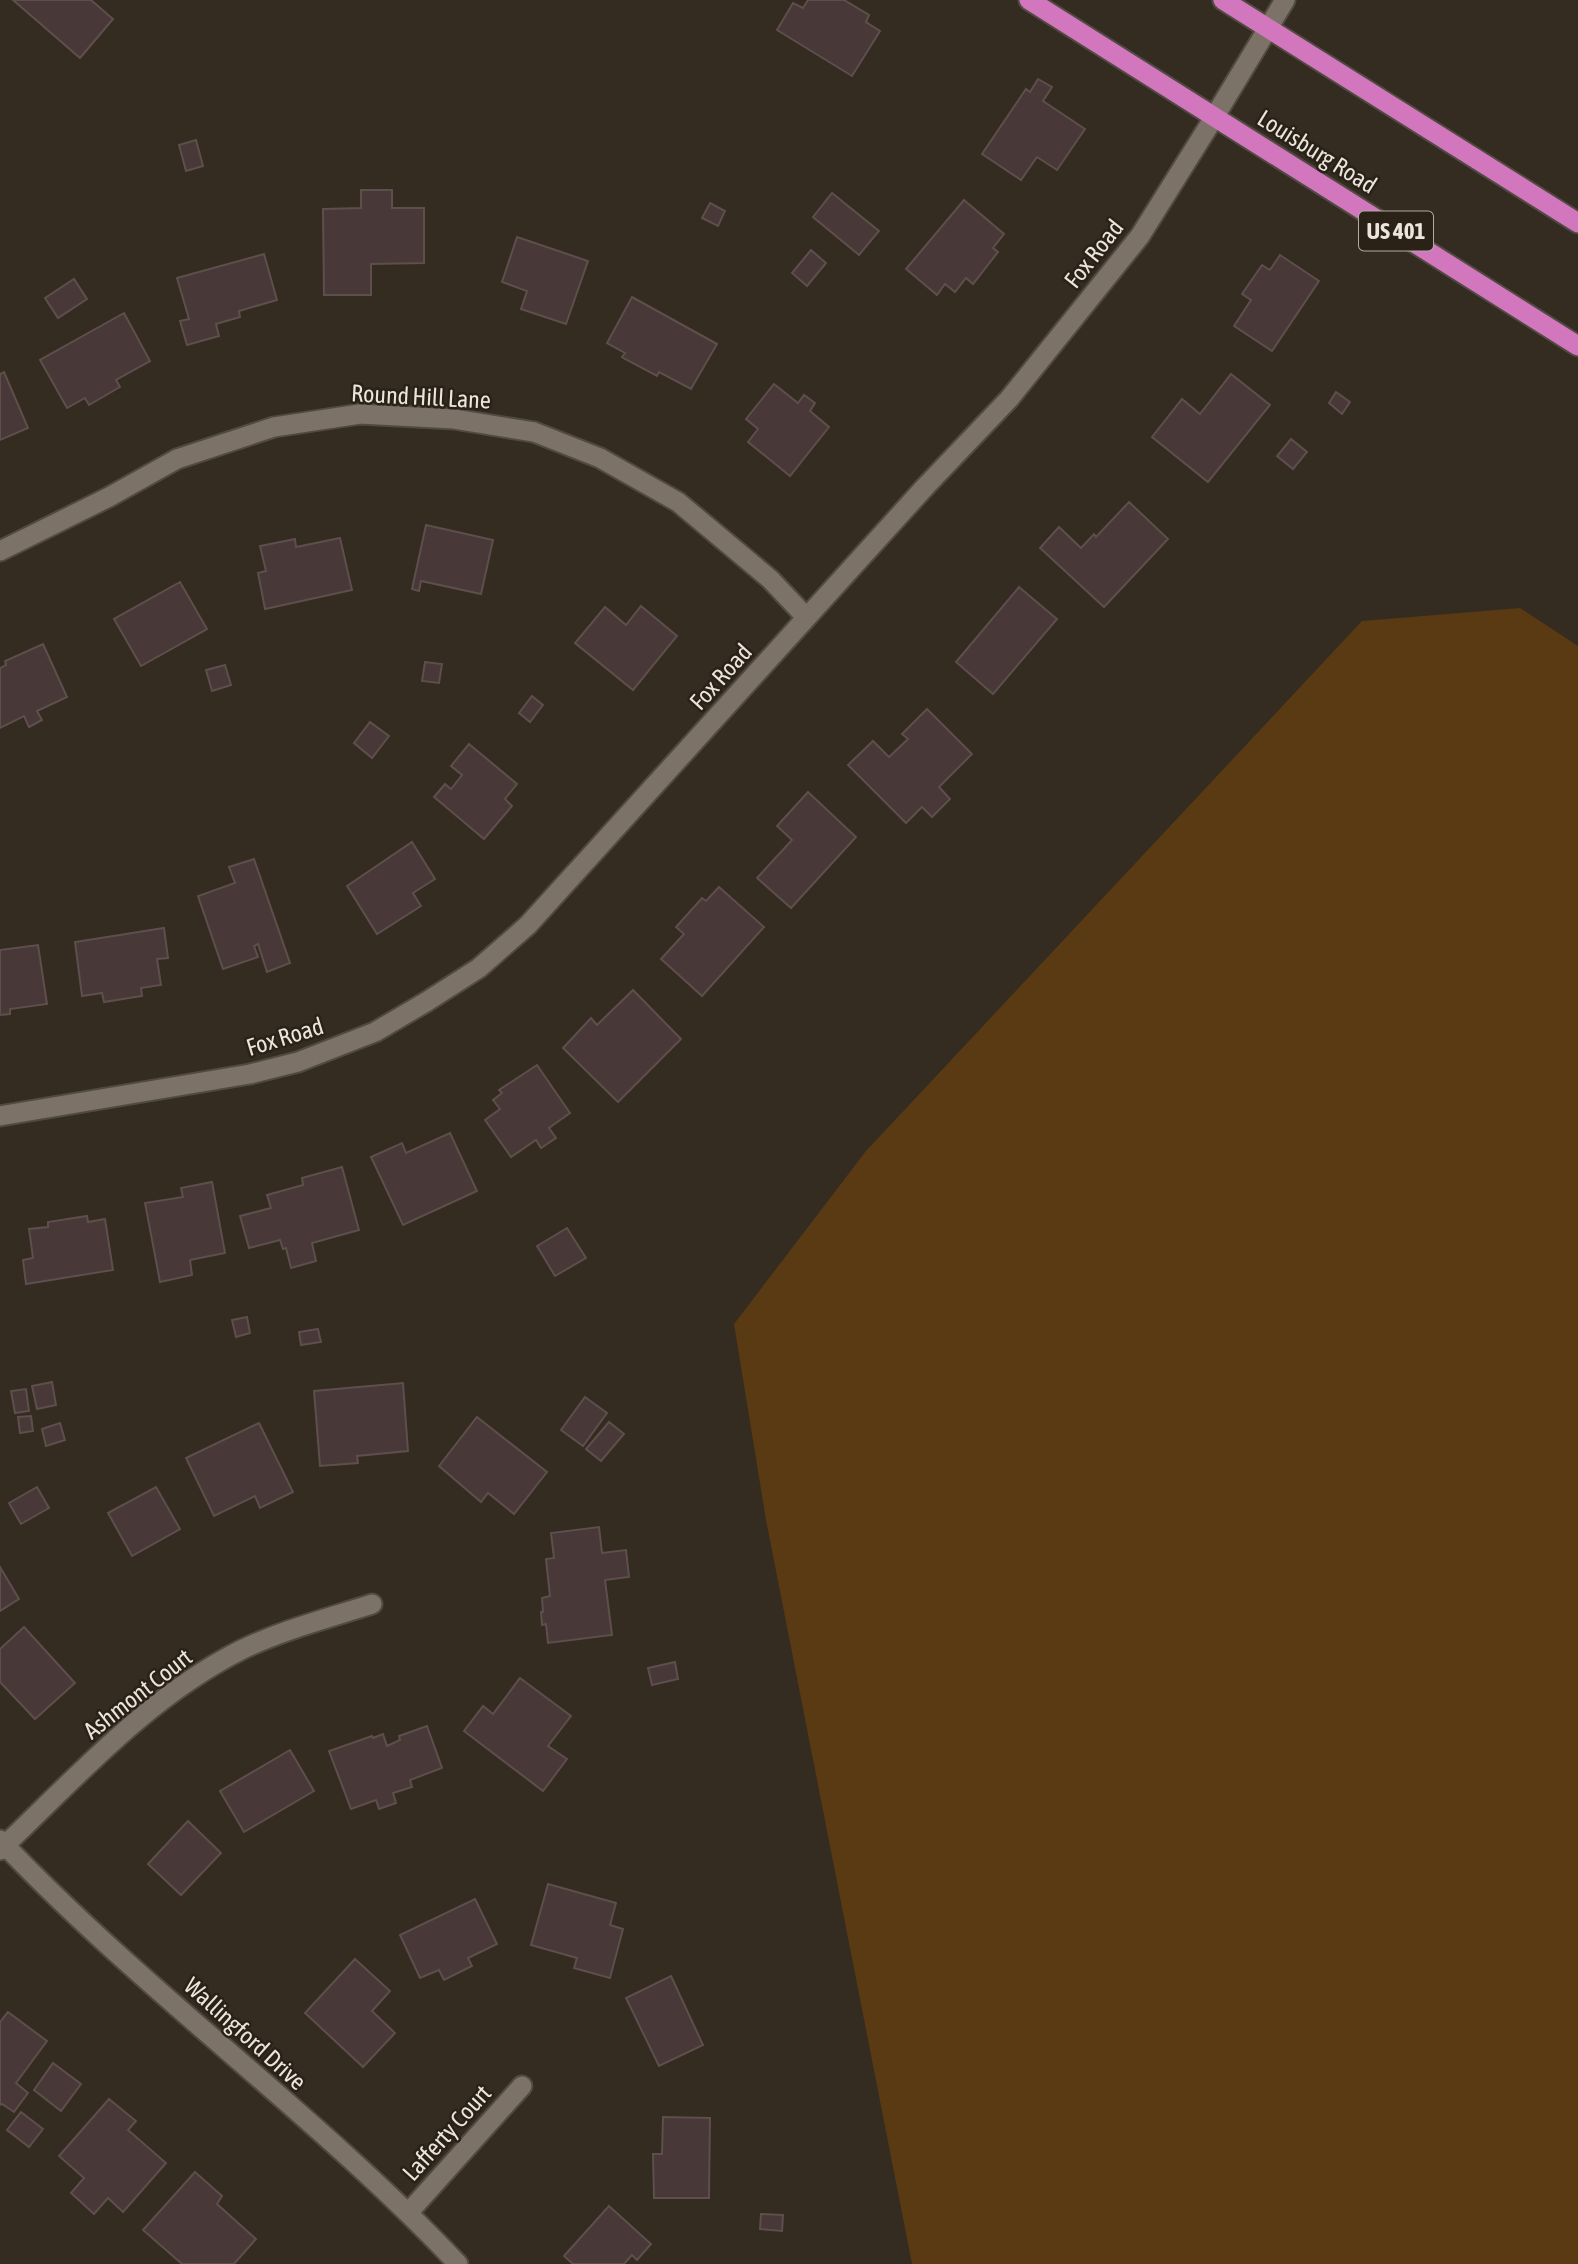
<svg xmlns="http://www.w3.org/2000/svg" width="1578" height="2264" viewBox="0 0 1578 2264" font-family="'Asap Condensed',sans-serif">
	<style>
		.green { fill: #593a13 }
		.building { fill: #483938; stroke: #5e4e4c; stroke-width: 2 }
		.lines { fill: none; stroke-linecap: round; stroke-linejoin: round }
		.minor-casing { stroke: #514a41; stroke-width: 23 }
		.tertiary-casing { stroke: #514a41; stroke-width: 23 }
		.trunk-casing { stroke: #514a41; stroke-width: 23 }
		.minor { stroke: #7d7267; stroke-width: 19 }
		.tertiary { stroke: #7d7267; stroke-width: 19 }
		.trunk { stroke: #d276be; stroke-width: 19 }
		.labels { text-anchor: middle; stroke-width: 5; stroke-linejoin: round; paint-order: stroke }
		.shield { fill: #2a2117; stroke: #b1aaa2; stroke-width: 2 }
		.shield-label { font-size: 23px; font-weight: bold; fill: #ebe5de }
		.street-label { font-size: 24px; fill: #ebe5de; stroke: #2a2117 }
	</style>
	<rect width="100%" height="100%" fill="#342b21"/>
	<polygon class="green" points="1520,608 1578,646 1578,2264 912,2264 766,1520 734,1324 866,1151 1362,621"/>
	<g class="building">
		<polygon points="13,0 91,0 113,19 80,58"/>
		<polygon points="808,0 844,0 869,15 866,22 880,31 852,76 777,30 793,3 803,8"/>
		<polygon points="1038,79 1052,87 1043,101 1085,129 1057,170 1037,157 1021,180 982,154 1026,89 1030,92"/>
		<polygon points="196,140 203,166 186,171 179,145"/>
		<polygon points="361,190 392,190 392,208 424,208 424,263 371,264 371,295 324,295 323,209 361,208"/>
		<polygon points="832,193 879,231 859,255 813,217"/>
		<polygon points="964,200 1004,234 993,248 998,252 973,284 966,278 955,292 945,284 937,295 906,269"/>
		<polygon points="710,203 725,211 718,226 702,218"/>
		<polygon points="517,237 588,261 566,324 521,309 527,291 502,282"/>
		<polygon points="811,250 826,263 807,286 792,273"/>
		<polygon points="264,254 277,300 239,311 240,317 216,324 219,336 187,345 180,321 189,319 177,278"/>
		<polygon points="1280,255 1319,281 1272,351 1234,326 1251,300 1242,294 1262,265 1270,270"/>
		<polygon points="74,279 87,299 58,318 45,298"/>
		<polygon points="632,297 717,344 691,389 659,372 657,376 625,359 622,357 625,353 607,343"/>
		<polygon points="124,313 150,361 116,380 120,387 89,405 85,398 67,408 40,360"/>
		<polygon points="4,372 28,428 0,440 0,374"/>
		<polygon points="1231,374 1270,405 1208,482 1152,437 1182,399 1200,414"/>
		<polygon points="774,384 798,403 804,395 815,403 810,411 829,427 790,476 748,442 758,429 746,419"/>
		<polygon points="1336,392 1350,402 1342,414 1329,403"/>
		<polygon points="1291,439 1307,452 1293,469 1277,456"/>
		<polygon points="1129,502 1168,539 1104,607 1040,548 1059,527 1081,548 1094,534 1096,537"/>
		<polygon points="426,525 493,540 481,594 421,581 419,591 412,589"/>
		<polygon points="340,538 352,590 265,609 258,573 266,571 260,546 295,539 296,547"/>
		<polygon points="180,582 207,629 141,666 114,619"/>
		<polygon points="1019,587 1057,619 993,694 956,662"/>
		<polygon points="641,606 677,636 633,690 575,643 605,607 626,625"/>
		<polygon points="43,644 67,697 37,711 42,720 29,727 24,716 0,728 0,668 6,665 5,661"/>
		<polygon points="425,662 442,664 439,683 422,681"/>
		<polygon points="225,665 231,685 212,691 206,670"/>
		<polygon points="532,696 543,705 530,722 519,713"/>
		<polygon points="927,709 972,754 939,787 950,799 932,817 922,807 906,823 848,765 873,741 889,757 908,739 902,734"/>
		<polygon points="370,722 389,736 372,758 354,743"/>
		<polygon points="469,744 517,784 505,799 512,806 484,839 434,797 445,784 451,789 462,775 451,766"/>
		<polygon points="808,792 856,837 791,908 757,878 792,840 777,826"/>
		<polygon points="412,842 435,879 413,893 421,906 377,934 347,886"/>
		<polygon points="254,859 290,963 267,972 258,944 254,946 258,957 223,969 198,896 235,883 229,867"/>
		<polygon points="719,887 764,927 702,996 661,959 684,934 676,927 702,898 706,901"/>
		<polygon points="164,928 168,958 157,959 161,985 141,988 142,996 104,1002 102,993 82,996 75,942"/>
		<polygon points="38,945 47,1004 10,1009 10,1014 0,1015 0,950"/>
		<polygon points="633,990 681,1039 618,1102 563,1048 591,1018 597,1025"/>
		<polygon points="537,1065 570,1113 549,1128 556,1138 541,1148 536,1140 511,1157 485,1120 500,1109 493,1100 502,1093 499,1090"/>
		<polygon points="450,1133 477,1191 403,1225 371,1157 402,1143 406,1153"/>
		<polygon points="342,1167 359,1230 312,1243 316,1261 291,1268 286,1248 283,1249 280,1240 249,1248 240,1216 271,1208 267,1195 303,1185 302,1178"/>
		<polygon points="212,1182 225,1253 190,1260 192,1275 160,1282 145,1203 183,1197 181,1188"/>
		<polygon points="87,1216 88,1222 105,1219 113,1270 26,1284 23,1260 33,1258 29,1229 48,1227 48,1222"/>
		<polygon points="567,1228 586,1258 555,1276 537,1246"/>
		<polygon points="247,1317 250,1333 236,1337 232,1320"/>
		<polygon points="318,1329 321,1342 301,1345 299,1332"/>
		<polygon points="52,1382 56,1405 37,1409 32,1386"/>
		<polygon points="403,1383 408,1451 357,1456 358,1463 320,1466 314,1391"/>
		<polygon points="26,1389 29,1411 15,1413 11,1391"/>
		<polygon points="585,1397 607,1413 583,1446 561,1430"/>
		<polygon points="31,1416 33,1431 20,1433 18,1417"/>
		<polygon points="477,1417 547,1472 514,1514 488,1493 481,1502 439,1466"/>
		<polygon points="609,1422 624,1434 601,1461 586,1449"/>
		<polygon points="60,1423 65,1440 46,1446 42,1429"/>
		<polygon points="259,1423 293,1492 260,1508 255,1496 214,1516 186,1458"/>
		<polygon points="37,1487 49,1508 21,1524 9,1503"/>
		<polygon points="156,1487 180,1529 132,1556 108,1513"/>
		<polygon points="599,1527 602,1553 626,1550 629,1577 605,1580 612,1635 548,1643 546,1624 542,1625 541,1612 543,1612 542,1598 550,1596 546,1559 554,1558 551,1533"/>
		<polygon points="0,1567 19,1599 0,1611"/>
		<polygon points="24,1627 75,1683 35,1719 0,1682 0,1649"/>
		<polygon points="675,1662 678,1679 652,1685 648,1668"/>
		<polygon points="520,1678 571,1716 548,1746 567,1759 543,1791 464,1731 483,1706 493,1714"/>
		<polygon points="427,1726 442,1768 410,1780 412,1787 393,1793 396,1803 379,1809 376,1800 351,1809 329,1751 372,1736 373,1738 383,1734 387,1746 400,1740 399,1736"/>
		<polygon points="290,1750 314,1791 244,1832 220,1791"/>
		<polygon points="188,1821 221,1853 181,1895 148,1864"/>
		<polygon points="548,1884 616,1903 610,1925 623,1929 610,1978 574,1968 577,1958 531,1945"/>
		<polygon points="475,1899 497,1944 468,1958 472,1966 444,1980 439,1970 420,1978 400,1935"/>
		<polygon points="355,1959 390,1991 372,2011 395,2033 363,2067 305,2013"/>
		<polygon points="671,1976 703,2045 659,2066 626,1998"/>
		<polygon points="8,2012 47,2041 16,2083 28,2093 14,2112 2,2104 0,2105 0,2022"/>
		<polygon points="53,2063 81,2084 61,2111 34,2090"/>
		<polygon points="109,2099 136,2121 128,2130 166,2163 123,2212 108,2198 94,2214 71,2193 84,2178 59,2156"/>
		<polygon points="21,2112 43,2129 29,2147 7,2130"/>
		<polygon points="663,2117 710,2118 709,2198 654,2198 653,2154 662,2154"/>
		<polygon points="195,2172 222,2196 217,2204 256,2239 234,2264 182,2264 143,2230"/>
		<polygon points="609,2206 651,2244 637,2260 632,2255 624,2264 573,2264 564,2256"/>
		<polygon points="761,2214 783,2215 782,2231 760,2229"/>
	</g>
	<g class="lines">
		<g class="minor-casing">
			<g id="minor">
				<polyline points="1215,116 1285,0"/>
				<polyline points="0,551 109,497 177,459 274,427 360,414 454,419 534,432 600,458 678,502 770,579 806,617"/>
				<path d="M0,1840C143,1991 315,2113 458,2264"/>
				<path d="M0,1850C76,1778 146,1698 241,1650C282,1630 329,1618 372,1604"/>
				<polyline points="409,2212 522,2086"/>
			</g>
		</g>
		<g class="tertiary-casing">
			<polyline id="tertiary" points="0,1116 250,1074 298,1062 375,1032 426,1002 479,968 528,925 925,487 1009,399 1140,236 1215,116"/>
		</g>
		<g class="trunk-casing">
			<g id="trunk">
				<polyline points="1029,0 1578,346"/>
				<polyline points="1223,0 1578,223"/>
			</g>
		</g>
		<use href="#minor" class="minor"/>
		<use href="#tertiary" class="tertiary"/>
		<use href="#trunk" class="trunk"/>
	</g>
	<g class="labels">
		<rect class="shield" x="1359" y="211.5" width="74" height="39" rx="5"/>
		<g class="shield-label">
			<text x="1396" y="239">US 401</text>
		</g>
		<g class="street-label">
			<text transform="translate(1317 152) rotate(32)" y="8">Louisburg Road</text>
			<text transform="translate(1094 254) rotate(-52)" y="8">Fox Road</text>
			<text transform="translate(421 397) rotate(3)" y="8">Round Hill Lane</text>
			<text transform="translate(721 677) rotate(-48)" y="8">Fox Road</text>
			<text transform="translate(285 1037) rotate(-17)" y="8">Fox Road</text>
			<text transform="translate(138 1694) rotate(-38)" y="8">Ashmont Court</text>
			<text transform="translate(245 2034) rotate(42)" y="8">Wallingford Drive</text>
			<text transform="translate(447 2133) rotate(-48)" y="8">Lafferty Court</text>
		</g>
	</g>
</svg>
